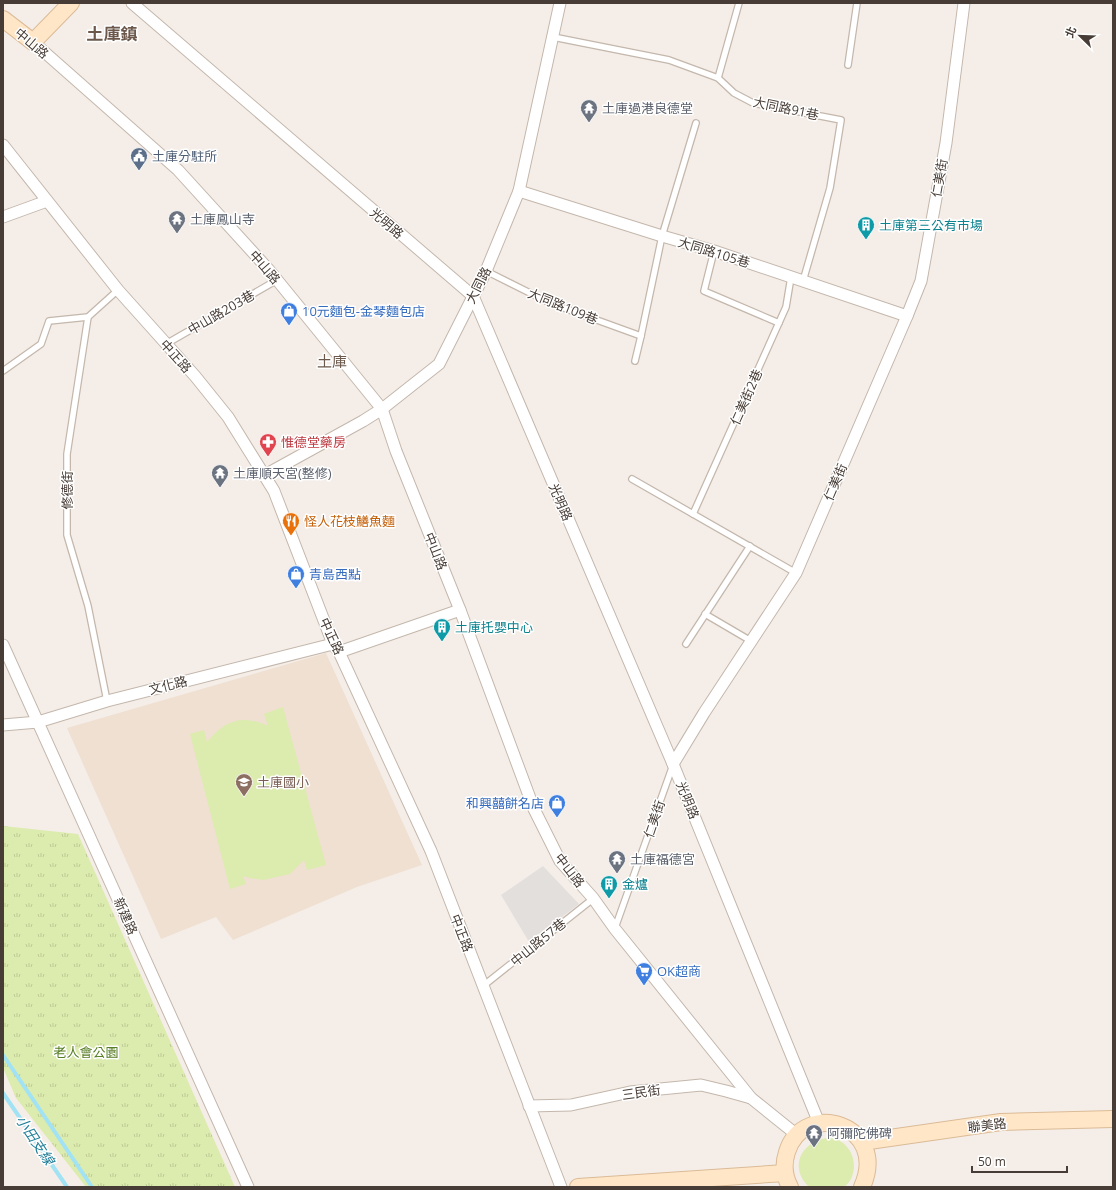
<svg xmlns="http://www.w3.org/2000/svg" width="1116" height="1190" viewBox="0 0 1116 1190" font-family="'Open Sans','Noto Sans TC',sans-serif">
	<style>
		.education { fill: #efe0d1 }
		.green { fill: #dcebae }
		.park { fill: url(#park-tufts) }
		.parking { fill: #e3dfdd }
		.lines { fill: none; stroke-linecap: round; stroke-linejoin: round }
		.stream { stroke: #a1e3f5; stroke-width: 4 }
		.lane-casing { stroke: #c4b7ac; stroke-width: 8 }
		.street-casing { stroke: #c4b7ac; stroke-width: 13 }
		.secondary-casing { stroke: #dbbb97; stroke-width: 18 }
		.lane { stroke: #fff; stroke-width: 5.5 }
		.street { stroke: #fff; stroke-width: 11 }
		.secondary { stroke: #ffe6c7; stroke-width: 16 }
		.labels { text-anchor: middle; stroke-width: 3; stroke-linejoin: round; paint-order: stroke }
		.street-label { font-size: 13px; fill: #483d36; stroke: #fff }
		.worship-label { font-size: 13px; fill: #5b616d; stroke: #fff; text-anchor: start }
		.service-label { font-size: 13px; fill: #4e5e75; stroke: #fff; text-anchor: start }
		.culture-label { font-size: 13px; fill: #0d838f; stroke: #fff; text-anchor: start }
		.shop-label { font-size: 13px; fill: #366cbe; stroke: #fff; text-anchor: start }
		.health-label { font-size: 13px; fill: #be3a42; stroke: #fff; text-anchor: start }
		.food-label { font-size: 13px; fill: #c56008; stroke: #fff; text-anchor: start }
		.education-label { font-size: 13px; fill: #785e54; stroke: #fff; text-anchor: start }
		.park-label { font-size: 13px; fill: #587e25; stroke: #fff }
		.water-label { font-size: 14px; font-style: italic; fill: #237f99; stroke: #fff }
		.quarter-label { font-size: 15px; fill: #6c594c; stroke: #fff }
		.district-label { font-size: 17px; font-weight: bold; fill: #6c594c; stroke: #fff }
	</style>
	<defs>
		<pattern id="park-tufts" width="24" height="20" patternUnits="userSpaceOnUse"><rect width="24" height="20" fill="#dcebae"/><path d="M3 7l-1-3M5 7V3M7 7l1-3M15 17l-1-3M17 17v-4M19 17l1-3" fill="none" stroke="#beca96"/></pattern>
	</defs>
	<rect width="100%" height="100%" fill="#f5eee8"/>
	<polygon class="education" points="326,653 422,865 357,887 233,940 216,917 161,939 67,728"/>
	<g class="green">
		<path d="M283,707L326,865L307,870L304,860L290,874L263,880L250,878L243,876L246,884L230,889L190,734L204,730L207,742C225,720 242,714 268,726L264,714Z"/>
		<path d="M826,1138C832,1138 838,1139 843,1143C857,1154 858,1177 844,1187H809C789,1168 800,1143 826,1138Z"/>
	</g>
	<polygon class="park" points="3,826 78,834 235,1187 86,1187 16,1098 3,1068"/>
	<polygon class="parking" points="543,866 579,904 529,942 501,895"/>
	<g class="lines">
		<g class="stream">
			<polyline points="3,1055 92,1187"/>
			<polyline points="3,1093 67,1187"/>
		</g>
		<g class="lane-casing">
			<g id="lane">
				<polyline points="553,37 669,60 718,78 734,93 753,103 841,120 830,188 803,281"/>
				<polyline points="848,65 857,3"/>
				<polyline points="718,78 739,3"/>
				<polyline points="714,251 704,291 779,323"/>
				<polyline points="486,271 550,303 641,336"/>
				<polyline points="166,344 277,280"/>
				<polyline points="635,361 641,336 662,236 696,123"/>
				<polyline points="3,371 41,344 49,321 88,317"/>
				<polyline points="632,479 796,573"/>
				<polyline points="693,514 786,307 791,277"/>
				<polyline points="705,614 751,641"/>
				<polyline points="686,644 750,546"/>
				<polyline points="107,701 88,606 67,535 67,454 88,317 118,290"/>
				<polyline points="615,928 673,765"/>
				<polyline points="483,986 594,898"/>
			</g>
		</g>
		<g class="street-casing">
			<g id="street">
				<polyline points="132,3 473,296 673,764 819,1123"/>
				<polyline points="33,42 178,170 269,270 382,409 396,451 460,610 534,809 560,861 593,898 615,929 751,1098 797,1135"/>
				<polyline points="3,145 118,290 195,376 228,417 274,491 333,644 339,652 431,851 561,1187"/>
				<polyline points="519,191 662,236 714,251 907,316"/>
				<polyline points="3,217 47,201"/>
				<polyline points="265,475 363,421 382,409 439,364 486,271 519,191 560,3"/>
				<polyline points="3,645 248,1187"/>
				<polyline points="339,652 460,610"/>
				<polyline points="3,725 38,722 107,701 333,644"/>
				<polyline points="673,764 704,713 796,573 907,316 921,281 946,143 964,3"/>
				<polyline points="529,1106 571,1105 630,1092 701,1085 726,1091 751,1098"/>
			</g>
		</g>
		<g class="secondary-casing">
			<g id="secondary">
				<polyline points="3,19 33,42 71,3"/>
				<polyline points="862,1142 1001,1122 1113,1119"/>
				<polyline points="578,1187 785,1173"/>
				<path d="M790,1187C784,1176 783,1164 787,1152C804,1098 890,1125 862,1187"/>
			</g>
		</g>
		<use href="#lane" class="lane"/>
		<use href="#street" class="street"/>
		<use href="#secondary" class="secondary"/>
	</g>
	<defs>
		<g id="temple-pin" transform="scale(0.9)"><path d="M0 17L-7.5 6A9.5 9.5 0 1 1 7.5 6Z" fill="#6b7280" stroke="#fff"/><path d="M0-6L5-2H3V0L6.5 2.5H4V6H1.5V3h-3V6H-4V2.5H-6.5L-3 0V-2H-5Z" fill="#fff"/></g>
		<g id="civic-pin" transform="scale(0.9)"><path d="M0 17L-7.5 6A9.5 9.5 0 1 1 7.5 6Z" fill="#5c6f8a" stroke="#fff"/><path d="M-.6-6.5H3V-4.5H.6V-3L4-1V1h2V6H-6V1h2V-1L-.6-3ZM-1.2 2.5V6h2.4V2.5Z" fill="#fff"/></g>
		<g id="building-pin" transform="scale(0.9)"><path d="M0 17L-7.5 6A9.5 9.5 0 1 1 7.5 6Z" fill="#0f9aa8" stroke="#fff"/><path d="M-4-6H4V6H1V3H-1V6H-4ZM-2.5-4.3h1.7v1.8h-1.7ZM.8-4.3h1.7v1.8H.8ZM-2.5-1h1.7V.8h-1.7ZM.8-1h1.7V.8H.8Z" fill="#fff"/></g>
		<g id="shop-pin" transform="scale(0.9)"><path d="M0 17L-7.5 6A9.5 9.5 0 1 1 7.5 6Z" fill="#3f7fe0" stroke="#fff"/><path d="M-5-2.5h2.3a2.7 3.5 0 0 1 5.4 0H5L5.5 6h-11ZM-1.5-2.5h3a1.5 2.3 0 0 0-3 0Z" fill="#fff"/></g>
		<g id="pharmacy-pin" transform="scale(0.9)"><path d="M0 17L-7.5 6A9.5 9.5 0 1 1 7.5 6Z" fill="#e0444e" stroke="#fff"/><path d="M-2-6h4v4h4v4h-4v4h-4v-4h-4v-4h4Z" fill="#fff"/></g>
		<g id="restaurant-pin" transform="scale(0.9)"><path d="M0 17L-7.5 6A9.5 9.5 0 1 1 7.5 6Z" fill="#e8710a" stroke="#fff"/><path d="M-5-6h1v4h1v-4h1v4h1v-4h1v5L-1.5 .5V6h-2V.5L-5-1ZM5-6V6H3V1.5H1.5Q1.5-4 5-6Z" fill="#fff"/></g>
		<g id="school-pin" transform="scale(0.9)"><path d="M0 17L-7.5 6A9.5 9.5 0 1 1 7.5 6Z" fill="#8d6e63" stroke="#fff"/><path d="M0-5L7-2L0 1L-7-2ZM-4 1L0 2.5L4 1V4Q0 6-4 4Z" fill="#fff"/></g>
		<g id="supermarket-pin" transform="scale(0.9)"><path d="M0 17L-7.5 6A9.5 9.5 0 1 1 7.5 6Z" fill="#3f7fe0" stroke="#fff"/><path d="M-6-5.5h2.5l.6 2H6L4.5 2H-2.5L-4.4-4H-6ZM-1.5 3.2a1.3 1.3 0 1 0 .1 0ZM3 3.2a1.3 1.3 0 1 0 .1 0Z" fill="#fff"/></g>
	</defs>
	<g fill-rule="evenodd">
		<use href="#temple-pin" x="589" y="108"/>
		<use href="#civic-pin" x="139" y="156"/>
		<use href="#temple-pin" x="177" y="219"/>
		<use href="#building-pin" x="866" y="225"/>
		<use href="#shop-pin" x="289" y="311"/>
		<use href="#pharmacy-pin" x="268" y="442"/>
		<use href="#temple-pin" x="220" y="473"/>
		<use href="#restaurant-pin" x="291" y="521"/>
		<use href="#shop-pin" x="296" y="574"/>
		<use href="#building-pin" x="442" y="627"/>
		<use href="#school-pin" x="244" y="782"/>
		<use href="#shop-pin" x="557" y="803"/>
		<use href="#temple-pin" x="617" y="859"/>
		<use href="#building-pin" x="609" y="884"/>
		<use href="#supermarket-pin" x="644" y="971"/>
		<use href="#temple-pin" x="814" y="1133"/>
	</g>
	<g class="labels">
		<g class="street-label">
			<text transform="translate(32 43) rotate(40)" y="5">中山路</text>
			<text transform="translate(786 108) rotate(12)" y="5">大同路91巷</text>
			<text transform="translate(939 178) rotate(-80)" y="5">仁美街</text>
			<text transform="translate(387 223) rotate(41)" y="5">光明路</text>
			<text transform="translate(714 252) rotate(17)" y="5">大同路105巷</text>
			<text transform="translate(265 267) rotate(49)" y="5">中山路</text>
			<text transform="translate(478 285) rotate(-63)" y="5">大同路</text>
			<text transform="translate(563 306) rotate(22)" y="5">大同路109巷</text>
			<text transform="translate(221 312) rotate(-30)" y="5">中山路203巷</text>
			<text transform="translate(176 356) rotate(48)" y="5">中正路</text>
			<text transform="translate(746 397) rotate(-66)" y="5">仁美街2巷</text>
			<text transform="translate(835 482) rotate(-67)" y="5">仁美街</text>
			<text transform="translate(67 490) rotate(-90)" y="5">修德街</text>
			<text transform="translate(561 502) rotate(67)" y="5">光明路</text>
			<text transform="translate(436 551) rotate(68)" y="5">中山路</text>
			<text transform="translate(332 636) rotate(65)" y="5">中正路</text>
			<text transform="translate(168 685) rotate(-14)" y="5">文化路</text>
			<text transform="translate(688 800) rotate(68)" y="5">光明路</text>
			<text transform="translate(654 819) rotate(-71)" y="5">仁美街</text>
			<text transform="translate(570 870) rotate(52)" y="5">中山路</text>
			<text transform="translate(126 916) rotate(66)" y="5">新建路</text>
			<text transform="translate(462 933) rotate(69)" y="5">中正路</text>
			<text transform="translate(538 942) rotate(-39)" y="5">中山路57巷</text>
			<text transform="translate(641 1092) rotate(-8)" y="5">三民街</text>
			<text transform="translate(987 1125) rotate(-7)" y="5">聯美路</text>
		</g>
		<g class="worship-label">
			<text x="602" y="113">土庫過港良德堂</text>
			<text x="190" y="224">土庫鳳山寺</text>
			<text x="233" y="478">土庫順天宮(整修)</text>
			<text x="630" y="864">土庫福德宮</text>
			<text x="827" y="1138">阿彌陀佛碑</text>
		</g>
		<g class="service-label">
			<text x="152" y="161">土庫分駐所</text>
		</g>
		<g class="culture-label">
			<text x="879" y="230">土庫第三公有市場</text>
			<text x="455" y="632">土庫托嬰中心</text>
			<text x="622" y="889">金爐</text>
		</g>
		<g class="shop-label">
			<text x="302" y="316">10元麵包-金琴麵包店</text>
			<text x="309" y="579">青島西點</text>
			<text x="544" y="808" text-anchor="end">和興囍餅名店</text>
			<text x="657" y="976">OK超商</text>
		</g>
		<g class="health-label">
			<text x="281" y="447">惟德堂藥房</text>
		</g>
		<g class="food-label">
			<text x="304" y="526">怪人花枝鱔魚麵</text>
		</g>
		<g class="education-label">
			<text x="257" y="787">土庫國小</text>
		</g>
		<g class="park-label">
			<text x="86" y="1057">老人會公園</text>
		</g>
		<g class="water-label">
			<text transform="translate(35 1140) rotate(56)" y="5">小田支線</text>
		</g>
		<g class="quarter-label">
			<text x="332" y="367">土庫</text>
		</g>
		<g class="district-label">
			<text x="112" y="40">土庫鎮</text>
		</g>
	</g>
	<rect width="1116" height="1190" fill="none" stroke="#483d36" stroke-width="8"/>
	<g transform="translate(1080 36) rotate(293)" stroke="#ffffff" stroke-width="3" paint-order="stroke">
	<path d="M0-3L7 15L0 10L-7 15Z" fill="#483d36"/>
	<text y="-6" font-size="11" font-weight="bold" text-anchor="middle" fill="#483d36">北</text>
	</g>
	<path d="M972 1166v6h95v-6" fill="none" stroke="#483d36" stroke-width="2"/>
	<text x="978" y="1166" font-size="12" fill="#483d36" stroke="#ffffff" stroke-width="3" paint-order="stroke">50 m</text>
</svg>
